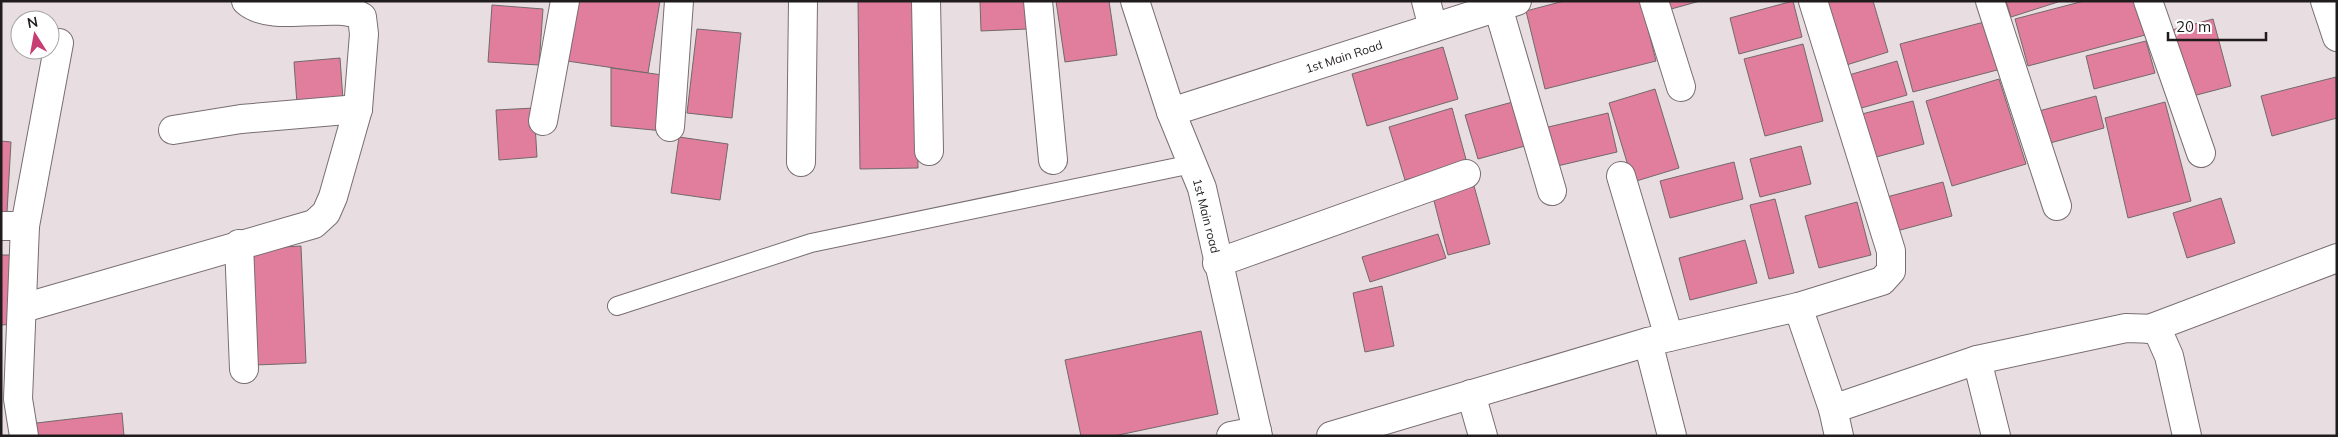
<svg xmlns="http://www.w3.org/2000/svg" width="2338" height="437" viewBox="0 0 2338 437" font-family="Mulish,sans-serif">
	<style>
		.building { fill: #e17e9d; stroke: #72696b }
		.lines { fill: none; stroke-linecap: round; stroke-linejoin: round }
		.lane-casing { stroke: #786e71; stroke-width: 20 }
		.street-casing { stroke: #786e71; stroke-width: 30 }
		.secondary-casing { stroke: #786e71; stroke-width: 30 }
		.lane { stroke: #fff; stroke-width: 18 }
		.street { stroke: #fff; stroke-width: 28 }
		.secondary { stroke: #fff; stroke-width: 28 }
		.labels { text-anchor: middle; stroke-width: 4; stroke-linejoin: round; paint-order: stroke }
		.street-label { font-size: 12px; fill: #201c1d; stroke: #fff }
	</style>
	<rect width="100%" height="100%" fill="#e8dde0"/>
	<g class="building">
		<polygon points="577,1 660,1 648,73 567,61"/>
		<polygon points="858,1 916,1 918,168 860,169"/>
		<polygon points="980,1 1026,1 1027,29 981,31"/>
		<polygon points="1056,1 1109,1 1117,55 1065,62"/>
		<polygon points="1564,1 1641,1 1656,61 1545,89 1526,11"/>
		<polygon points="1662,1 1700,1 1664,11"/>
		<polygon points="1793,1 1802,37 1739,54 1730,18"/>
		<polygon points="1820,1 1873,1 1888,52 1840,67"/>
		<polygon points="2006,1 2061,1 2011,17"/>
		<polygon points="2084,1 2140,1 2149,34 2028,66 2015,19"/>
		<polygon points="492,5 543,9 539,65 488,62"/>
		<polygon points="2213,19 2231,86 2189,97 2172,30"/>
		<polygon points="1988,21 2001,69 1913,92 1900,44"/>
		<polygon points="697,29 741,33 732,118 687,113"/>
		<polygon points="2146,41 2155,73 2094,89 2086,56"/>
		<polygon points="1803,44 1823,121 1765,136 1744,59"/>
		<polygon points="1443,47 1458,99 1367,126 1352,74"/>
		<polygon points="340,58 343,100 297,104 294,62"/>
		<polygon points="1897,61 1907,95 1851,111 1842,77"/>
		<polygon points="611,68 670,76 664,131 611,126"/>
		<polygon points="2336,77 2337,118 2272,136 2261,96"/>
		<polygon points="1999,79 2026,164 1952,186 1926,101"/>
		<polygon points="1655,89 1679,168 1633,182 1609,103"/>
		<polygon points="2096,96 2104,128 2043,145 2035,112"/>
		<polygon points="1520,100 1532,144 1478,159 1465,115"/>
		<polygon points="1913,101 1924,144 1869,159 1858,115"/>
		<polygon points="2165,102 2191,201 2128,218 2105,118"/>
		<polygon points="534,108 537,157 499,160 496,110"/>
		<polygon points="1452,108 1467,163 1405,180 1389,127"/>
		<polygon points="1608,113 1617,152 1553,167 1544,128"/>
		<polygon points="679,137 728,144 720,200 671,193"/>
		<polygon points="1,141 11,142 7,212 1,212"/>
		<polygon points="1801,146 1811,184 1760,197 1750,159"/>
		<polygon points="1734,162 1743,199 1670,218 1660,181"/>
		<polygon points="1943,182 1952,216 1893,232 1883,198"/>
		<polygon points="1474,186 1490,244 1448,255 1433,197"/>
		<polygon points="2221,198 2235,243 2187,258 2173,213"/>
		<polygon points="1775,199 1794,273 1769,279 1750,205"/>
		<polygon points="1857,202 1871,255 1819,268 1805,216"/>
		<polygon points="1438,234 1446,258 1370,282 1362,257"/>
		<polygon points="1745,240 1757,283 1690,300 1679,258"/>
		<polygon points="301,246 306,363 255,365 250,249"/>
		<polygon points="1,255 15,255 18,324 1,325"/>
		<polygon points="1382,286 1394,346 1365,352 1353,293"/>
		<polygon points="1201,331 1218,414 1114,436 1081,436 1065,360"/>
		<polygon points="122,413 124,436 29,436 28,424"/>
	</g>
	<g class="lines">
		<g class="lane-casing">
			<polyline id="lane" points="617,306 811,243 1192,164"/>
		</g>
		<g class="street-casing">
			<g id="street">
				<polyline points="926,1 929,151"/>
				<polyline points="1038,1 1053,160"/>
				<polyline points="1426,1 1433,28"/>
				<polyline points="1654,1 1681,87"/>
				<polyline points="1990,1 2057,206"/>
				<polyline points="2148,1 2201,153"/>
				<polyline points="2325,1 2337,37"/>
				<polyline points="1498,7 1552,191"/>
				<polyline points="1171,112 1517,1"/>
				<polyline points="543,121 565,1"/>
				<polyline points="670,127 679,1"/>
				<polyline points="173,130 241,119 358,109"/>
				<polyline points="801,162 803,1"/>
				<polyline points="1621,176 1669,337"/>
				<polyline points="1,226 25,226 18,399 24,436"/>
				<polyline points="25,226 59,43"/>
				<polyline points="239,244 244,369"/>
				<polyline points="1217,263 1466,174"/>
				<polyline points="1798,307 1882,281 1891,271 1891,251 1813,1"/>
				<path d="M23,308L314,224L326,213L333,197L358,109L364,34L362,17C338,0 272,25 246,1"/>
				<polyline points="2149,329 2337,258"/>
				<polyline points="1648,342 1672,436"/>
				<polyline points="1977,360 1996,436"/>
				<polyline points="1471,394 1483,436"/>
				<polyline points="1833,409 1839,436"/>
				<polyline points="1231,436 1257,431"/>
				<polyline points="1331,436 1648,342 1798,307 1833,409 1977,360 2126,328 2157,329 2169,356 2187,436"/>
			</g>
		</g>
		<g class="secondary-casing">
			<polyline id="secondary" points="1135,1 1171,112 1202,188 1258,436"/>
		</g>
		<use href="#lane" class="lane"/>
		<use href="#street" class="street"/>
		<use href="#secondary" class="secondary"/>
	</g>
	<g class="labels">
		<g class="street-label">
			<text transform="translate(1344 57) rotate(-18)" y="4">1st Main Road</text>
			<text transform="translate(1206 216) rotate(76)" y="4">1st Main road</text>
		</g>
	</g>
	<rect width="2338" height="437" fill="none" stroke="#201c1d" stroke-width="5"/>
	<g transform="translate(35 35) rotate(349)"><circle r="24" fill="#ffffff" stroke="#a6a4a5"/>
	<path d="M0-4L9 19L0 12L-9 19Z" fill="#c83d74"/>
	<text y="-8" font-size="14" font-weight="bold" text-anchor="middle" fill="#201c1d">N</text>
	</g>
	<path d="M2168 32v8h98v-8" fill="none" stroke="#201c1d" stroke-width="2.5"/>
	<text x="2176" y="32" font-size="15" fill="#201c1d" stroke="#ffffff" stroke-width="4" paint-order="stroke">20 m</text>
</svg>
